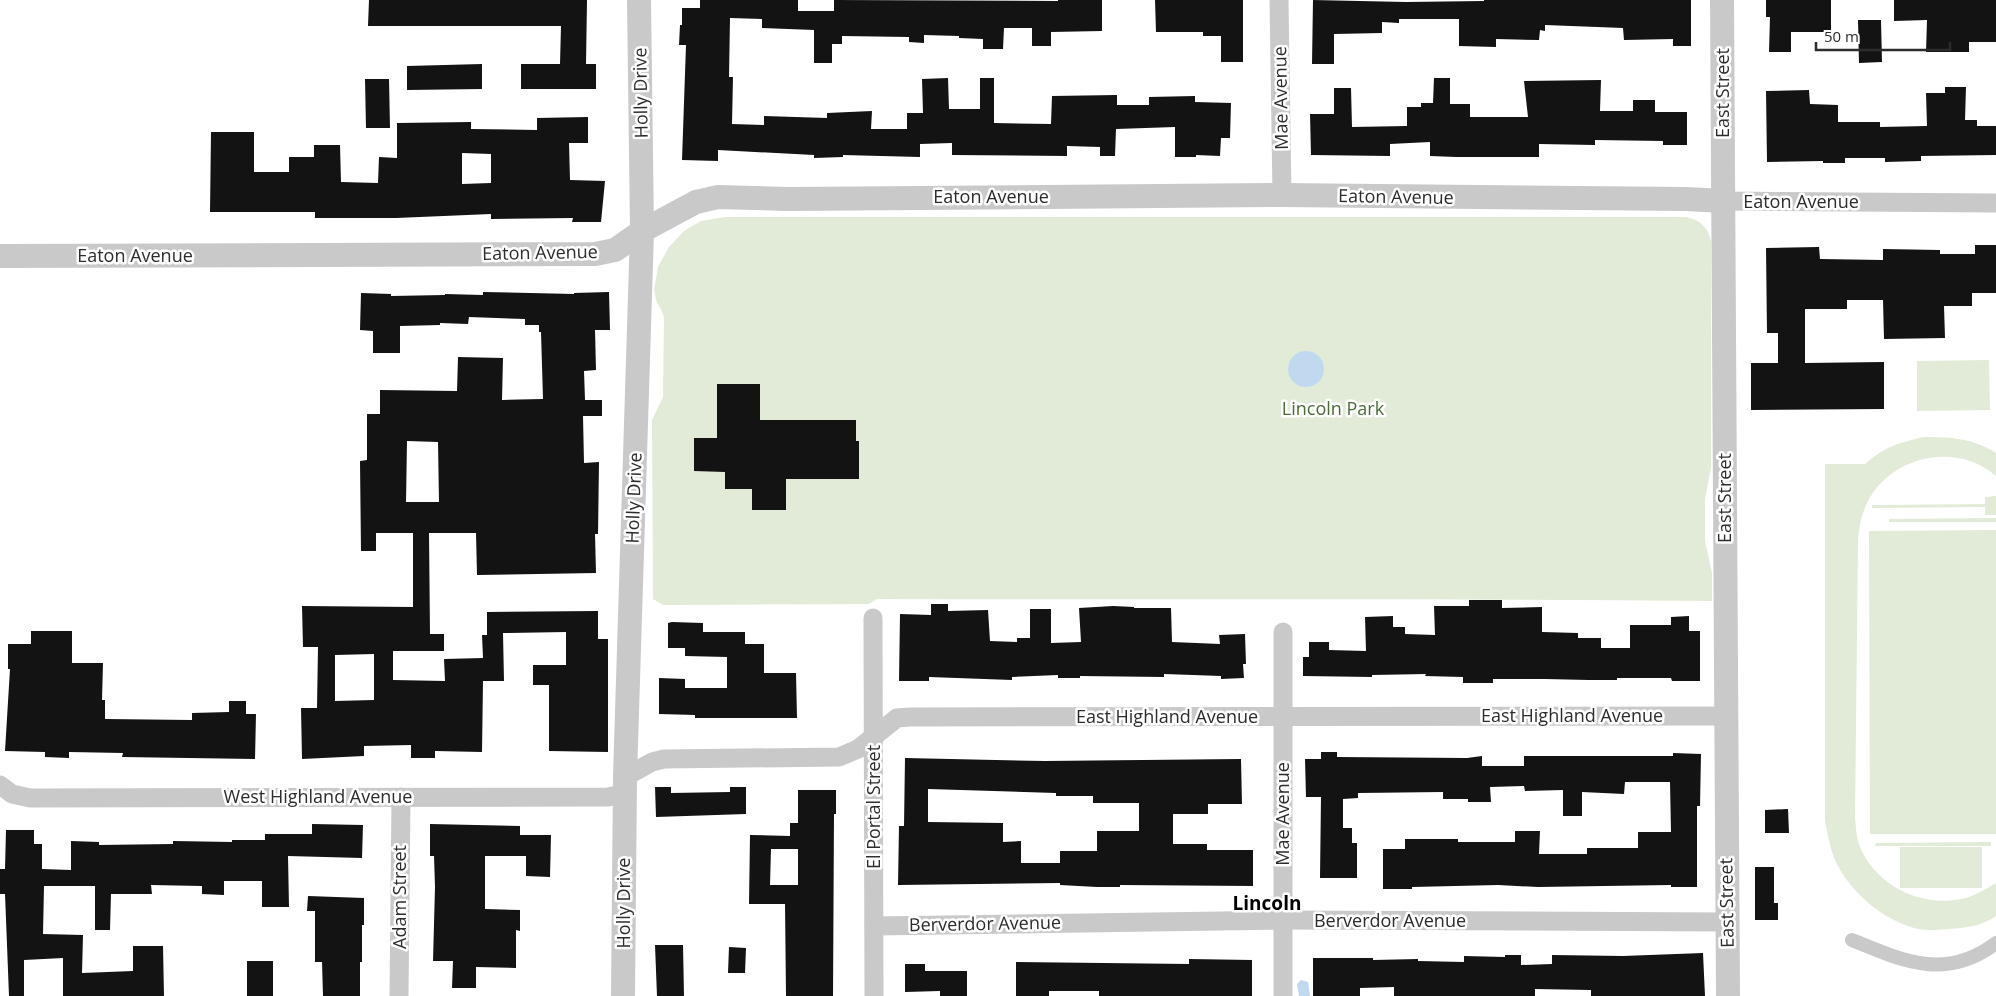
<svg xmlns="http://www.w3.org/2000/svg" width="1996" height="996" viewBox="0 0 1996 996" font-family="'Open Sans',sans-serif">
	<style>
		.green { fill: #e1ebd7 }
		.water { fill: #c1d9ee }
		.building { fill: #131313; fill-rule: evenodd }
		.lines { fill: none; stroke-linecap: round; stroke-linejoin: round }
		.pedestrian { stroke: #c9c9c9; stroke-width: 14 }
		.minor { stroke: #c9c9c9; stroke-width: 19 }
		.tertiary { stroke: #c9c9c9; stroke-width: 24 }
		.labels { text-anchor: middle; stroke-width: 5; stroke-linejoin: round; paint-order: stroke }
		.street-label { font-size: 18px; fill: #2c2c2c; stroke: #fff }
		.park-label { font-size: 18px; fill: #4b6b36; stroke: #fff }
		.neighbourhood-label { font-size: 19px; font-weight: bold; fill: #000; stroke: #fff }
	</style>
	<rect width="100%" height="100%" fill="#fff"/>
	<g class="green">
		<path d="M725,217H1686C1700,220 1708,227 1711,241V467L1705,499V541L1712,573V601C1433,598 1154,600 877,599L869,604L663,605L653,599L652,420L663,397L664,317L661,309L657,303L654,290L658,267L669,247L684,231L701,221Z"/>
		<polygon points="1989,360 1990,410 1917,411 1917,361"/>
		<path d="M1923,437C1950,437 1973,438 1996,453V476C1956,441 1890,456 1867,503C1861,515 1859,527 1858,540L1855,817C1856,826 1856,838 1860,847C1877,888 1926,910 1969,897C1978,894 1987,888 1996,883V916C1982,926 1965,928 1948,929C1939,930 1927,931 1918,929C1884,921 1851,893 1836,862C1830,849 1828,835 1825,821V464H1865C1886,446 1896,444 1923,437Z"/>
		<polygon points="1996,496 1996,515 1985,515 1985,507 1872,508 1872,505 1985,504 1985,497"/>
		<polygon points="1996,518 1996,522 1889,522 1889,519"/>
		<polygon points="1996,530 1996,834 1870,834 1869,531"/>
		<polygon points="1991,842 1991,846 1875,846 1876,843"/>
		<rect x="1900" y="847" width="82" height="41"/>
	</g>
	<g class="water">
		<circle cx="1306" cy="369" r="18"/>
		<polygon points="1301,980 1308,982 1310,996 1299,996 1297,984"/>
	</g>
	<g class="building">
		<polygon points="369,0 587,0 586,64 596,64 596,89 521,89 521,64 560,64 561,26 368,26"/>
		<polygon points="700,0 798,0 798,11 834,11 834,0 1058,1 1058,0 1102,0 1102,31 1051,32 1051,46 1032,46 1032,28 1004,28 1003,49 983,49 983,39 959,38 959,36 924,35 924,43 909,42 909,37 842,36 842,44 832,44 832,63 814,63 814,30 762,28 762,19 730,18 729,77 733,77 732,124 764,125 764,116 827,118 827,113 872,111 871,129 907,129 907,113 923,113 922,79 948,78 949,109 980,109 980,78 994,78 994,123 1051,124 1052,96 1117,95 1117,105 1149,105 1149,97 1195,96 1195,102 1231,103 1230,138 1221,138 1220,156 1196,155 1196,157 1175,157 1175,127 1116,129 1115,156 1100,156 1100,147 1067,146 1067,156 952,155 952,143 920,144 920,157 843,155 843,157 814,158 814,155 718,150 718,161 682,160 686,45 679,45 680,25 682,25 682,8 700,8"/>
		<polygon points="1155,0 1243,0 1243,62 1221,62 1221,36 1203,36 1203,32 1156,32"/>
		<polygon points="1313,0 1406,2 1484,1 1484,0 1691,0 1691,46 1673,46 1673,39 1624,40 1623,28 1545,25 1545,31 1540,30 1539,40 1496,39 1496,47 1459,46 1459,19 1399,19 1399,23 1382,22 1382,33 1334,34 1334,64 1312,64"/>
		<polygon points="1766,0 1831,0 1831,32 1791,32 1791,52 1769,52 1770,17 1766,17"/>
		<polygon points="1894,0 1996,0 1996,42 1969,42 1969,52 1926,52 1927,20 1894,21"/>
		<polygon points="1858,20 1881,20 1882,62 1859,63"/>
		<polygon points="482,64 482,89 407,90 407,66"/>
		<polygon points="1434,78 1450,78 1450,104 1470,104 1470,117 1528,117 1524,81 1601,80 1600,111 1633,111 1633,100 1655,100 1655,112 1687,112 1687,145 1663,145 1663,141 1595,140 1595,145 1539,144 1539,157 1456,157 1430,156 1430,142 1390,144 1390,156 1311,155 1310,114 1334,114 1334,88 1351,88 1352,127 1407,126 1407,107 1421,107 1421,103 1433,103"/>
		<polygon points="365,79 389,79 390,128 366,128"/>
		<polygon points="1945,87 1966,87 1965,120 1977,120 1977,126 1996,126 1996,155 1921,156 1921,161 1885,162 1885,158 1845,158 1845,163 1823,163 1823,161 1767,162 1766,91 1809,90 1810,104 1838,105 1838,122 1880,122 1880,127 1927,126 1926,93 1945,93"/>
		<path d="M588,117V143H569L570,180L605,181L601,222H572L573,218L491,219V214L396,218H315V212H210L211,132H254V172H289V157H314V145H340L341,182L378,183L379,157L397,158V123L471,122V129L537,130V118ZM462,153L491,154V183L462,184Z"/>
		<polygon points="1975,245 1996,245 1996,293 1972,293 1972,306 1944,306 1945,338 1884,339 1883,300 1847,300 1847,309 1805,309 1805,363 1884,362 1884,409 1751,410 1751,363 1778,363 1778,333 1767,333 1766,248 1819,247 1820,259 1883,260 1883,249 1940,250 1940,254 1975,254"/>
		<path d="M483,292L574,294V293L609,292L610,330H595L596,370L584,371L585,400H602V416H583L584,463L599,462L598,534H595L596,573L477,575L476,533H429L430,634H444V651H393V680L445,681L444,659L483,658L482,635H487V612L598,611V639H608V752L549,751V685H533V665H566V632L503,633L504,681H483L482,752L435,751V758H411V745L364,746V756L302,759L301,708H317L318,647H303L302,606L413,607V533H376V551H361L360,461L367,460V414H380V390L457,391L458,357L503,358L502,400L543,399L541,332H539V325H525V319L469,317L468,324L440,323V325L400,326V353H373V331L360,330L361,293L391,294V296L445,295V294L483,295ZM407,441L438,442L439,502H406ZM374,654V700L335,701V655Z"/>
		<polygon points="717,384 760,384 760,420 856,420 856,441 859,441 859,479 786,479 786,510 752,510 752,489 725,489 725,472 694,471 694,438 717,438"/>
		<polygon points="1469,600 1502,600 1502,608 1542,607 1542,632 1578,633 1578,638 1601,638 1601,648 1630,648 1630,625 1671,625 1671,617 1689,616 1689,631 1700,631 1700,681 1672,681 1671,678 1617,678 1617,680 1589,680 1545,679 1493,679 1493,683 1463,683 1463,677 1425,676 1426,674 1372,675 1372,677 1303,676 1303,657 1309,657 1309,642 1329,642 1329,650 1366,651 1365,617 1393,616 1393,627 1405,627 1405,634 1435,635 1434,606 1469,606"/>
		<polygon points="931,604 948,604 948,611 988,610 990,641 1017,642 1017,638 1030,638 1030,609 1051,609 1051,643 1081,642 1079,608 1113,606 1134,607 1134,608 1171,608 1172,642 1220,644 1219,635 1245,634 1246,664 1243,664 1244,678 1221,679 1221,676 1164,674 1164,677 1080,676 1080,678 1058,678 1058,675 1012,677 1012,680 929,677 929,681 899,681 900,614 931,615"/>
		<polygon points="672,622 703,623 703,632 745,632 745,644 764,644 764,673 796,673 797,718 695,718 695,715 659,714 659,678 685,679 685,688 727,688 727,657 685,656 685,648 668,648 668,623"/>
		<polygon points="31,631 72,631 72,663 103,663 102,700 105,700 105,719 192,720 192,713 229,712 229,701 246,701 246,714 256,714 255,759 122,757 123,753 69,752 69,758 45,757 45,752 5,751 10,669 8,669 8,644 31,644"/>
		<polygon points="1321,752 1337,752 1337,757 1467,758 1482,756 1482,766 1524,766 1524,756 1673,756 1673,753 1701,754 1700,806 1697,806 1697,887 1671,887 1671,885 1538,887 1498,885 1412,887 1412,889 1383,889 1383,849 1405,849 1405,839 1458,839 1458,842 1515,842 1515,831 1540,831 1539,854 1587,854 1587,848 1638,848 1638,832 1671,832 1670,782 1625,782 1624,794 1582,792 1582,816 1563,816 1563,790 1525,791 1524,786 1490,787 1491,802 1468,802 1468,799 1443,799 1443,792 1358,793 1358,798 1343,799 1343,828 1352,828 1352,843 1357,843 1357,878 1320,878 1321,797 1306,797 1305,759 1321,759"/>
		<path d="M905,758L1045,761L1241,759L1242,804H1208V814H1173V844H1207V850H1253V886L1120,885V887H1097L1060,885V883L898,885L899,826H904ZM928,789L1056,793V796H1093V803H1139V831H1097V851H1060V863H1021V841L1003,842V823L928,822Z"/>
		<polygon points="655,787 671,787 671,793 730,792 730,787 746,787 746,814 656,817"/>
		<path d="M798,790H836V814H834L833,996H786L785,904H749L750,835L790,836V823H798ZM771,849H798V885H770Z"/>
		<polygon points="1788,809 1789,833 1765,833 1765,810"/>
		<polygon points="312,824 363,825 362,858 288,856 289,907 262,907 262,881 224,881 224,895 202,894 202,886 151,885 152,894 111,894 110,930 95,930 95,886 44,886 43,934 83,935 82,973 133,971 133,946 163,946 164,996 63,996 63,958 24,960 24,996 9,996 5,894 0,894 0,869 5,869 6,830 34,830 34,844 42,844 42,869 71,870 71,841 99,842 99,845 173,844 173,841 232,842 232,840 265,840 265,834 312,834"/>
		<polygon points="430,824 520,826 520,835 551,835 550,877 526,876 526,856 485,856 485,909 520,910 520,931 516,930 516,968 476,967 476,988 452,988 453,961 433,961 435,887 434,856 430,856"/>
		<polygon points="1755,867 1774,867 1774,903 1778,903 1778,920 1755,920"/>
		<polygon points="308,896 364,898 364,925 362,925 362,962 360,962 360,996 323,996 322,962 315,962 315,911 307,911"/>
		<polygon points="655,945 683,945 684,996 657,996"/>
		<polygon points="729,947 746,948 745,973 728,973"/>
		<polygon points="1703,953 1705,996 1591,996 1591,990 1535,989 1535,996 1394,996 1394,987 1360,988 1360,996 1313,996 1313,958 1373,958 1373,960 1418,959 1418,961 1464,962 1464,956 1505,957 1505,955 1521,955 1521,965 1552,964 1552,955 1623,956"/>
		<polygon points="1189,959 1252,960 1252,996 1099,996 1099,991 1049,991 1049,996 1016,996 1016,962 1189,964"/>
		<rect x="247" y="961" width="26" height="35"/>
		<polygon points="905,964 925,964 925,971 967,971 967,996 940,996 940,991 905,992"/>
	</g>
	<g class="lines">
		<path class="pedestrian" d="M1852,940C1903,961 1946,981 1996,943"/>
		<g class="minor">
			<polyline points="1279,0 1282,195"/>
			<polyline points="1723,201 1996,203"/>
			<polyline points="873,618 874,996"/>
			<polyline points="0,785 12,794 30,798 608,797 622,794 625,777 652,762 664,759 839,757 858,749 897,718 910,717 1726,716"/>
			<polyline points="874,926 1283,920 1726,922"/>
			<polyline points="399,996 401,797"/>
			<polyline points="1283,996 1283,632"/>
		</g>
		<g class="tertiary">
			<polyline points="1722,0 1728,996"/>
			<polyline points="0,256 595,254 615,250 642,231 696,202 718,197 789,199 1282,195 1686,199 1723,201"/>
			<polyline points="623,996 625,777 642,231 639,0"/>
		</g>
	</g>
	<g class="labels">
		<g class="street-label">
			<text transform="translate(641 93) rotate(-91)" y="6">Holly Drive</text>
			<text transform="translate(1723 93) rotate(-90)" y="6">East Street</text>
			<text transform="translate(1281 98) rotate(-91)" y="6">Mae Avenue</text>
			<text x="991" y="203">Eaton Avenue</text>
			<text transform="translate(1396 197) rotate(1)" y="6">Eaton Avenue</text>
			<text x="1801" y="208">Eaton Avenue</text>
			<text transform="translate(540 253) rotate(-1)" y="6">Eaton Avenue</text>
			<text x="135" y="262">Eaton Avenue</text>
			<text transform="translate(634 498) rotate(-88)" y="6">Holly Drive</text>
			<text transform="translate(1725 498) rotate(-90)" y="6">East Street</text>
			<text x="1572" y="722">East Highland Avenue</text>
			<text x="1167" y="723">East Highland Avenue</text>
			<text x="318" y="803">West Highland Avenue</text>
			<text transform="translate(874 807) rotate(-90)" y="6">El Portal Street</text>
			<text transform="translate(1283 814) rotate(-90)" y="6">Mae Avenue</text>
			<text transform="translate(400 897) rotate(-90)" y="6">Adam Street</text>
			<text transform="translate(624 903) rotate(-90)" y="6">Holly Drive</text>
			<text transform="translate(1727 903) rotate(-91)" y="6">East Street</text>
			<text x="1390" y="927">Berverdor Avenue</text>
			<text transform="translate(985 924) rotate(-1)" y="6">Berverdor Avenue</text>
		</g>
		<g class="park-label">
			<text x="1333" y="415">Lincoln Park</text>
		</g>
		<g class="neighbourhood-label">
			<text x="1267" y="910">Lincoln</text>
		</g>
	</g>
	<path d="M1816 42v8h134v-8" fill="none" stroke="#2c2c2c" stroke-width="2.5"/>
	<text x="1824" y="42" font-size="15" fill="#2c2c2c" stroke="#ffffff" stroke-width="4" paint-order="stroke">50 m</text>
</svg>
